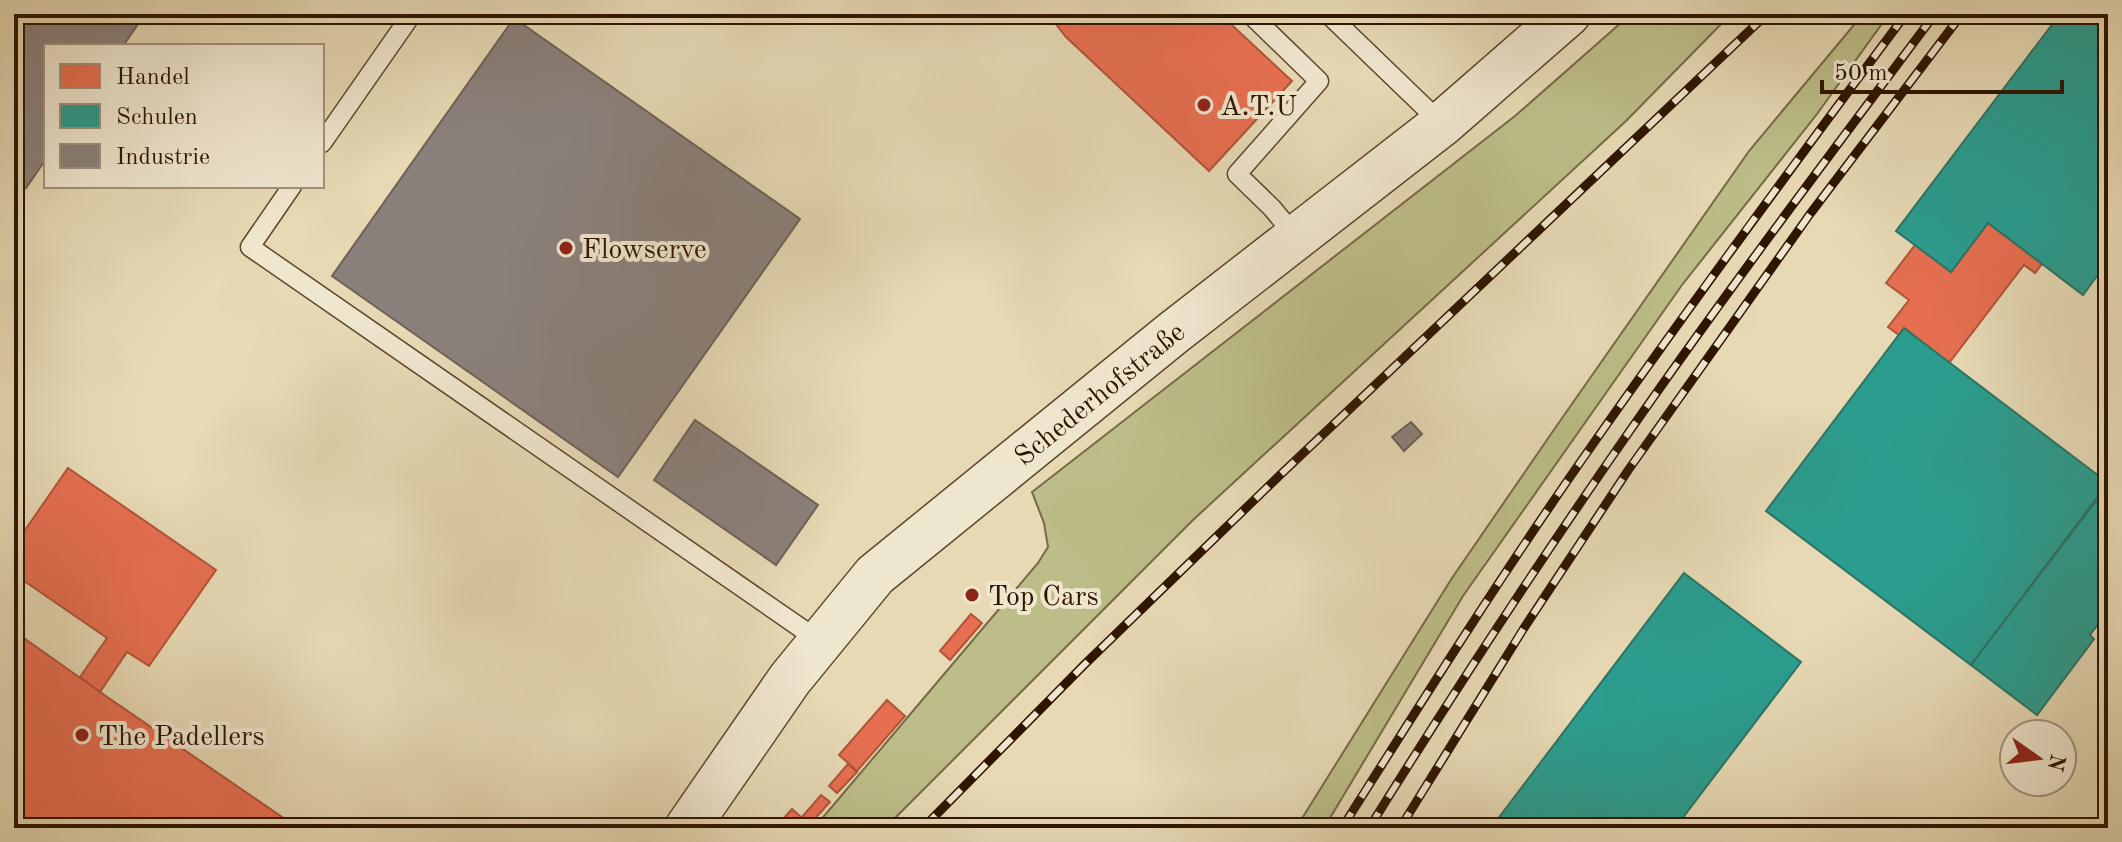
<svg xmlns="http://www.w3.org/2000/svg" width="2122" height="842" viewBox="0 0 2122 842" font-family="'Old Standard TT',serif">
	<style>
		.green { fill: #bcbd88; stroke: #766944; stroke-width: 2 }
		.shops { fill: #e76f51; stroke: #b05439; stroke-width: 2 }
		.schools { fill: #2a9d8f; stroke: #2c7464; stroke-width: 2 }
		.industry { fill: #8a817c; stroke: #6f6157; stroke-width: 2 }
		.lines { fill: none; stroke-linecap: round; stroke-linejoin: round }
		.service-casing { stroke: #5d462d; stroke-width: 21 }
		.tertiary-casing { stroke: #5d462d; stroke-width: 47 }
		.service { stroke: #efe6ce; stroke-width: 18 }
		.tertiary { stroke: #efe6ce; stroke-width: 44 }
		.rail-casing { stroke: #2f1500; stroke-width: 9 }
		.rail { stroke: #efe6ce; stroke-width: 6; stroke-dasharray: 18; stroke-linecap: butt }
		.poi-dot { fill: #8f2418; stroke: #efe6ce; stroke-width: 3 }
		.labels { text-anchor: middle; stroke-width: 8; stroke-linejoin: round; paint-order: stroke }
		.poi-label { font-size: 28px; fill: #2f1500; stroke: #efe6ce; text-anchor: start }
		.street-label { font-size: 28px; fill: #2f1500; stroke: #efe6ce }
	</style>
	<rect width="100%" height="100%" fill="#e6d9b4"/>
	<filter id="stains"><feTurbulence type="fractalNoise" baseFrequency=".0025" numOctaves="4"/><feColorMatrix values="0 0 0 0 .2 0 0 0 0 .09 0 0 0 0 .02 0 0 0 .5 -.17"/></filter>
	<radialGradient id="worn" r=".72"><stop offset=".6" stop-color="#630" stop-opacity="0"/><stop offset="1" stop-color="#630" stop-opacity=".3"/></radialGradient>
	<g class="green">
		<polygon points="1631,14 1731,14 1626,121 1193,520 885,828 814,828 1038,563 1048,547 1044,523 1032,492 1515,116"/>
		<polygon points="1863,14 1889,14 1817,114 1682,285 1463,596 1324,828 1296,828 1452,578 1560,421 1749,151"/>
	</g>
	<g class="shops">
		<polygon points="1048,14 1220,14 1292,81 1209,171 1066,37"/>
		<polygon points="1988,223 2042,264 2035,273 2024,265 1949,363 1904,328 1899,335 1888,327 1909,300 1886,283 1915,245 1951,272"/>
		<polygon points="68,468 216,570 149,666 127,652 100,692 80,677 107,638 14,574 14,546"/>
		<polygon points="971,614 982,623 950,660 940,651"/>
		<polygon points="14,631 100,692 298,828 14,828"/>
		<polygon points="887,700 905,716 857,771 839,755"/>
		<polygon points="848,764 857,772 837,793 829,786"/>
		<polygon points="821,795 830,802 810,824 802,817"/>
		<polygon points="792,809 810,825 807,828 775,828"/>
	</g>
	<g class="schools">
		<polygon points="2060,14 2108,14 2108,261 2083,295 1988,223 1951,272 1896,231"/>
		<polygon points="1904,328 2108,483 1971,665 1766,511"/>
		<polygon points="2108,485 2108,611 2090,635 2094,639 2037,715 1971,665"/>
		<polygon points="1684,573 1801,662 1675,828 1508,828 1497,820"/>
	</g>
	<g class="industry">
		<polygon points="14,14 145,14 123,46 46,46 46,159 26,188 14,180"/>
		<polygon points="514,18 800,219 618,477 332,276"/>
		<polygon points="695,420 818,505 776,565 654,480"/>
		<polygon points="1411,422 1422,434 1404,451 1392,437"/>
	</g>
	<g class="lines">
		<g class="service-casing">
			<g id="service">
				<polyline points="1250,14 1319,81 1237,174 1272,208 1296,237"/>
				<polyline points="1328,14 1442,124"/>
				<polyline points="322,143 412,14"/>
				<polyline points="292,186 250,247 821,642"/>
			</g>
		</g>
		<g class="tertiary-casing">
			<g id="tertiary">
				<path id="s1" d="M687,828L790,679L875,575L1173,333L1442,124L1568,14"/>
			</g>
		</g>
		<use href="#service" class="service"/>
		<use href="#tertiary" class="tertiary"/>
		<g class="rail-casing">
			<g id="rail">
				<polyline points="923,828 1085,664 1279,476 1767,14"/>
				<path d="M1342,828C1424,698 1505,569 1593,444C1695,298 1800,156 1906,14"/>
				<path d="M1369,828C1447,703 1527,580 1611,458C1715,307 1825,161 1935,14"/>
				<polyline points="1400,828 1524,628 1629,469 1810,214 1962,14"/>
			</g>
		</g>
		<use href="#rail" class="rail"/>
	</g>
	<g class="poi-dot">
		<circle cx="1204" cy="105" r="8"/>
		<circle cx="566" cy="248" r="8"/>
		<circle cx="972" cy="595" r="8"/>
		<circle cx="82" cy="735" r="8"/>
	</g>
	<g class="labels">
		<g class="poi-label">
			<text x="1220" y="115">A.T.U</text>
			<text x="582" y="258">Flowserve</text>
			<text x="988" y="605">Top Cars</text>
			<text x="98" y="745">The Padellers</text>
		</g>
		<g class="street-label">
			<text dy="10" stroke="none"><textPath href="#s1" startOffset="604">Schederhofstraße</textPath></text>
		</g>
	</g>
	<rect width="2122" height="842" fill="none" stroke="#e6d9b4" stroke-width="48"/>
	<rect x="16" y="16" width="2090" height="810" fill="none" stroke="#2f1500" stroke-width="4"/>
	<rect x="24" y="24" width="2074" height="794" fill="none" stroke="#2f1500" stroke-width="2"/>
	<rect x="44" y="44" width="280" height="144" fill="#efe6ce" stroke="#a2927c" stroke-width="2"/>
	<rect x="60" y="64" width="40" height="24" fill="#e76f51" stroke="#a2927c" stroke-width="2"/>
	<text x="116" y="84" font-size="24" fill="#2f1500">Handel</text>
	<rect x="60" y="104" width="40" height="24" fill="#2a9d8f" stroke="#a2927c" stroke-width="2"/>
	<text x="116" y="124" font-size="24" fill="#2f1500">Schulen</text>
	<rect x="60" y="144" width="40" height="24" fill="#8a817c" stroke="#a2927c" stroke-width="2"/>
	<text x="116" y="164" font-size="24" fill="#2f1500">Industrie</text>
	<g transform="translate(2038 758) rotate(104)"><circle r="38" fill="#efe6ce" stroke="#a2927c" stroke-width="2"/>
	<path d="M0-6L14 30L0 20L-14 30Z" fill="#8f2418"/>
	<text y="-12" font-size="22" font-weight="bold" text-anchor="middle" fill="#2f1500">N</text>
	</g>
	<path d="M1822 80v12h240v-12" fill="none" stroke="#2f1500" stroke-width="4"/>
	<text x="1834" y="80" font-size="24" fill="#2f1500" stroke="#efe6ce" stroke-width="6" paint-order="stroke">50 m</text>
	<rect width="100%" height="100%" filter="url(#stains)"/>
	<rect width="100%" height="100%" fill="url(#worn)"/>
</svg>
